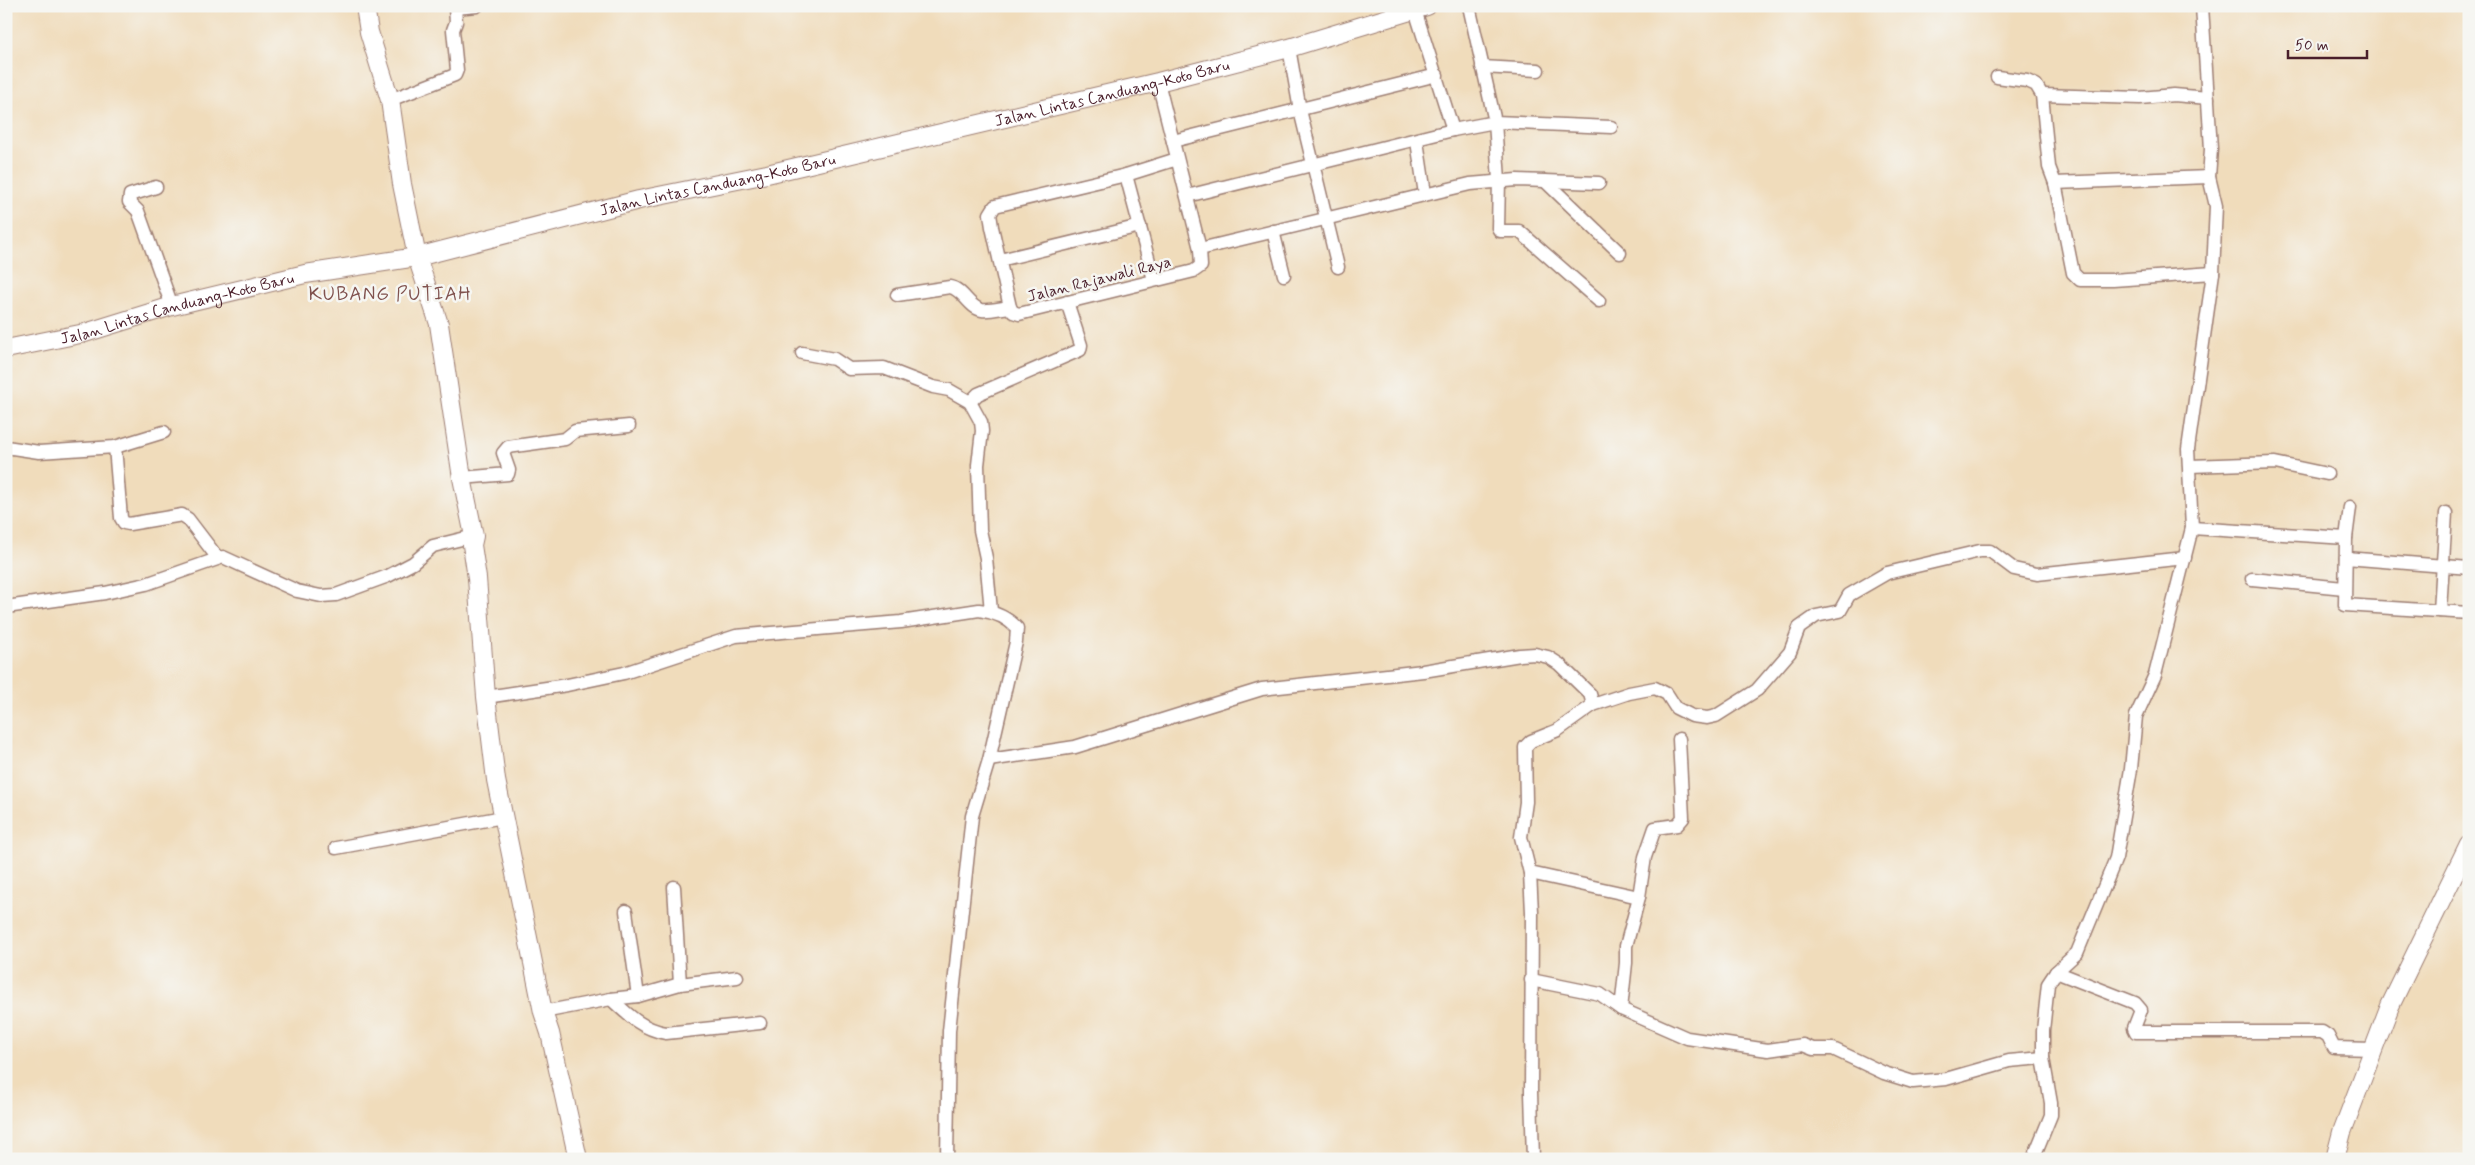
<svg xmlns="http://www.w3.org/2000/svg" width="2475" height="1165" viewBox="0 0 2475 1165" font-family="Mynerve,sans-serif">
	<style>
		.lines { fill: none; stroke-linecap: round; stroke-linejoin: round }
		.street-casing { stroke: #9d7e73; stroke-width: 15 }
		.secondary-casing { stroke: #9d7e73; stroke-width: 20 }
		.street { stroke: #fff; stroke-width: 12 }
		.secondary { stroke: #fff; stroke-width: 18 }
		.labels { text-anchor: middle; stroke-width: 5; stroke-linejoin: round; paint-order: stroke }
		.street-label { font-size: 16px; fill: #4a1f2b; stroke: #f6f6f2 }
		.quarter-label { font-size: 19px; letter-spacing: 1px; fill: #80524e; stroke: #f6f6f2 }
	</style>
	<rect width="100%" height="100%" fill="#f6f6f2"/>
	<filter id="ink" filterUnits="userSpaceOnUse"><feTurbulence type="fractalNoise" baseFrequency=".02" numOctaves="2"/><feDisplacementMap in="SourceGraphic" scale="10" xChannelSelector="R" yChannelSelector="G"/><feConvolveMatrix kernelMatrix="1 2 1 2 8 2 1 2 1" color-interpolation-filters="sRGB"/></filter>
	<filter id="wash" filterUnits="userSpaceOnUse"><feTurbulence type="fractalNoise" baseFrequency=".0096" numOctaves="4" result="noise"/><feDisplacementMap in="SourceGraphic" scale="20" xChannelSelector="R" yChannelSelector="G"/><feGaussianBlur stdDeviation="1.12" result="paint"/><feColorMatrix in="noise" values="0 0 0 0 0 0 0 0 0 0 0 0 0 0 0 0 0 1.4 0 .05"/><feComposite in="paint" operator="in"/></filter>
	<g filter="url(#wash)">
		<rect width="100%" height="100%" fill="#f0dcbb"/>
	</g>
	<g filter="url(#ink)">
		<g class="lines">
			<g class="street-casing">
				<g id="street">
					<polyline points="1469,6 1495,122 1499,180 1498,228 1500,231 1519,231 1599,301"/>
					<polyline points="1415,10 1453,130"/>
					<polyline points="1289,48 1300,110 1338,267"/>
					<polyline points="1482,67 1538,70"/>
					<polyline points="1997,77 2027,81 2036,85 2042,95 2049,167 2055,183 2073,273 2080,280 2113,280 2213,273"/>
					<polyline points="1158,82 1200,249 1201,266 1194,271 1019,314 1013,312 1010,307 992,227 990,214 995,206 1126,175 1177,159"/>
					<polyline points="2042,95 2140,98 2174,95 2208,98"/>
					<polyline points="390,100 455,75 457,70 453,30 456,22 455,8 477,6"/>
					<polyline points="1173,141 1437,75"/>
					<polyline points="1417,141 1425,194"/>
					<polyline points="1126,175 1154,280"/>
					<polyline points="1545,181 1620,253"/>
					<polyline points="2055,183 2209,177"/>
					<polyline points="156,187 130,195 129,202 138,211 172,306"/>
					<polyline points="1187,196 1453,130 1495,122 1611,127"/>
					<polyline points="1273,231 1284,275"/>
					<polyline points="1200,249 1470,184 1517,180 1599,183"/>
					<polyline points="1000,260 1140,226"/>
					<path d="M897,295L950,287C963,289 969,308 982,310C990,311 1001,308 1010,307"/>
					<polyline points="802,353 834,359 849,369 884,368 933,387 949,390 970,402"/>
					<polyline points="6,447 39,452 115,447 164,432"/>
					<polyline points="115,447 121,518 124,523 129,524 182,515 188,519 217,557"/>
					<polyline points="2190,466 2275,463 2327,474"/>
					<polyline points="462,478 508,474 509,470 503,453 508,447 565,439 575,431 629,426"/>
					<polyline points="2350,507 2346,538 2345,605 2469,613"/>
					<polyline points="2192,528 2346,538"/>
					<polyline points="2346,558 2469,568"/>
					<polyline points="2252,579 2344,588"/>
					<polyline points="6,607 105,593 146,584 223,557 297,591 321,596 336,595 388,576 413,563 433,546 474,536"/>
					<polyline points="991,611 986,558 980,530 978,465 982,431 981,422 970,402 978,394 1080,350 1081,345 1067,302"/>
					<polyline points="2440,611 2446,513"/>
					<path d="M486,697L567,685L624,673L736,636L901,622L979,610C994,612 1007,617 1017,628L1016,642L989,760L972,816L949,1031L947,1159"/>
					<polyline points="989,760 1075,747 1262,689 1423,671 1520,655 1535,654 1548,657 1559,664 1590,694 1593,705"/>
					<polyline points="336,848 503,817"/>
					<polyline points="1530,873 1639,897"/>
					<polyline points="674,887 680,984"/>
					<polyline points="626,911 638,996"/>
					<polyline points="2056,972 2135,1003 2141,1010 2134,1028 2136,1032 2322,1032 2328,1036 2334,1048 2373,1049"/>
					<polyline points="1531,980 1600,994 1621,1009 1687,1038 1768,1050 1803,1045 1813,1049 1833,1049 1884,1073 1913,1082 1946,1079 2009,1061 2043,1058"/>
					<path d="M611,999C628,1015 642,1029 666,1033L760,1023"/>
					<polyline points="1621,1009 1626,963 1626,946 1639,897 1645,857 1655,828 1677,825 1683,818 1679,739"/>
					<polyline points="543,1012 611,999 638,996 680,984 737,977"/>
					<polyline points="1533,1159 1531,1092 1532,912 1530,873 1521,837 1526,802 1525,747 1531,741 1558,730 1593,705 1629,693 1655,688 1667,694 1676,708 1692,716 1707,718 1716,716 1757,690 1790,652 1799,628 1816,616 1840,611 1849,595 1887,573 1980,551 1990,551 2014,569 2037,574 2185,558"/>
					<polyline points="2033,1159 2051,1115 2051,1103 2043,1058 2043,1031 2048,984 2056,972 2077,953 2116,858 2131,769 2136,716 2155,675 2192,528 2188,449 2213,273 2216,206 2209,177 2211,149 2202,6"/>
				</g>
			</g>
			<g class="secondary-casing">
				<g id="secondary">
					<polyline points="365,6 369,32 390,100 402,184 417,257 439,324 462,478 474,536 472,545 477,578 486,697 496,780 543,1012 550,1033 578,1159"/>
					<path id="s1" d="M6,349L85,333L172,306L305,274L417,257L639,200L767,174L1158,82L1289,48L1427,6"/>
					<polyline points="2335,1159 2342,1132 2390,1006 2469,844"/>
				</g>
			</g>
			<use href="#street" class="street"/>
			<use href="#secondary" class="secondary"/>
		</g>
	</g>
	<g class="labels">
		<g class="street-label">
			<text dy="6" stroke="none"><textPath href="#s1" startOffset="1136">Jalan Lintas Canduang-Koto Baru</textPath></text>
			<text dy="6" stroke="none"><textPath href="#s1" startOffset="731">Jalan Lintas Canduang-Koto Baru</textPath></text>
			<text transform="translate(1099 278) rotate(-14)" y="6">Jalan Rajawali Raya</text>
			<text dy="6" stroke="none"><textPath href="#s1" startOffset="176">Jalan Lintas Canduang-Koto Baru</textPath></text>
		</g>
		<g class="quarter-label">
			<text x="390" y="300">KUBANG PUTIAH</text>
		</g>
	</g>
	<rect width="2475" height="1165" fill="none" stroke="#f6f6f2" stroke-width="25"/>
	<path d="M2288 50v8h79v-8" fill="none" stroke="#4a1f2b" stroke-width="2.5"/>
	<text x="2295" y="50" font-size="15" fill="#4a1f2b" stroke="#f6f6f2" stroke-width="4" paint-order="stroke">50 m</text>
</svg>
